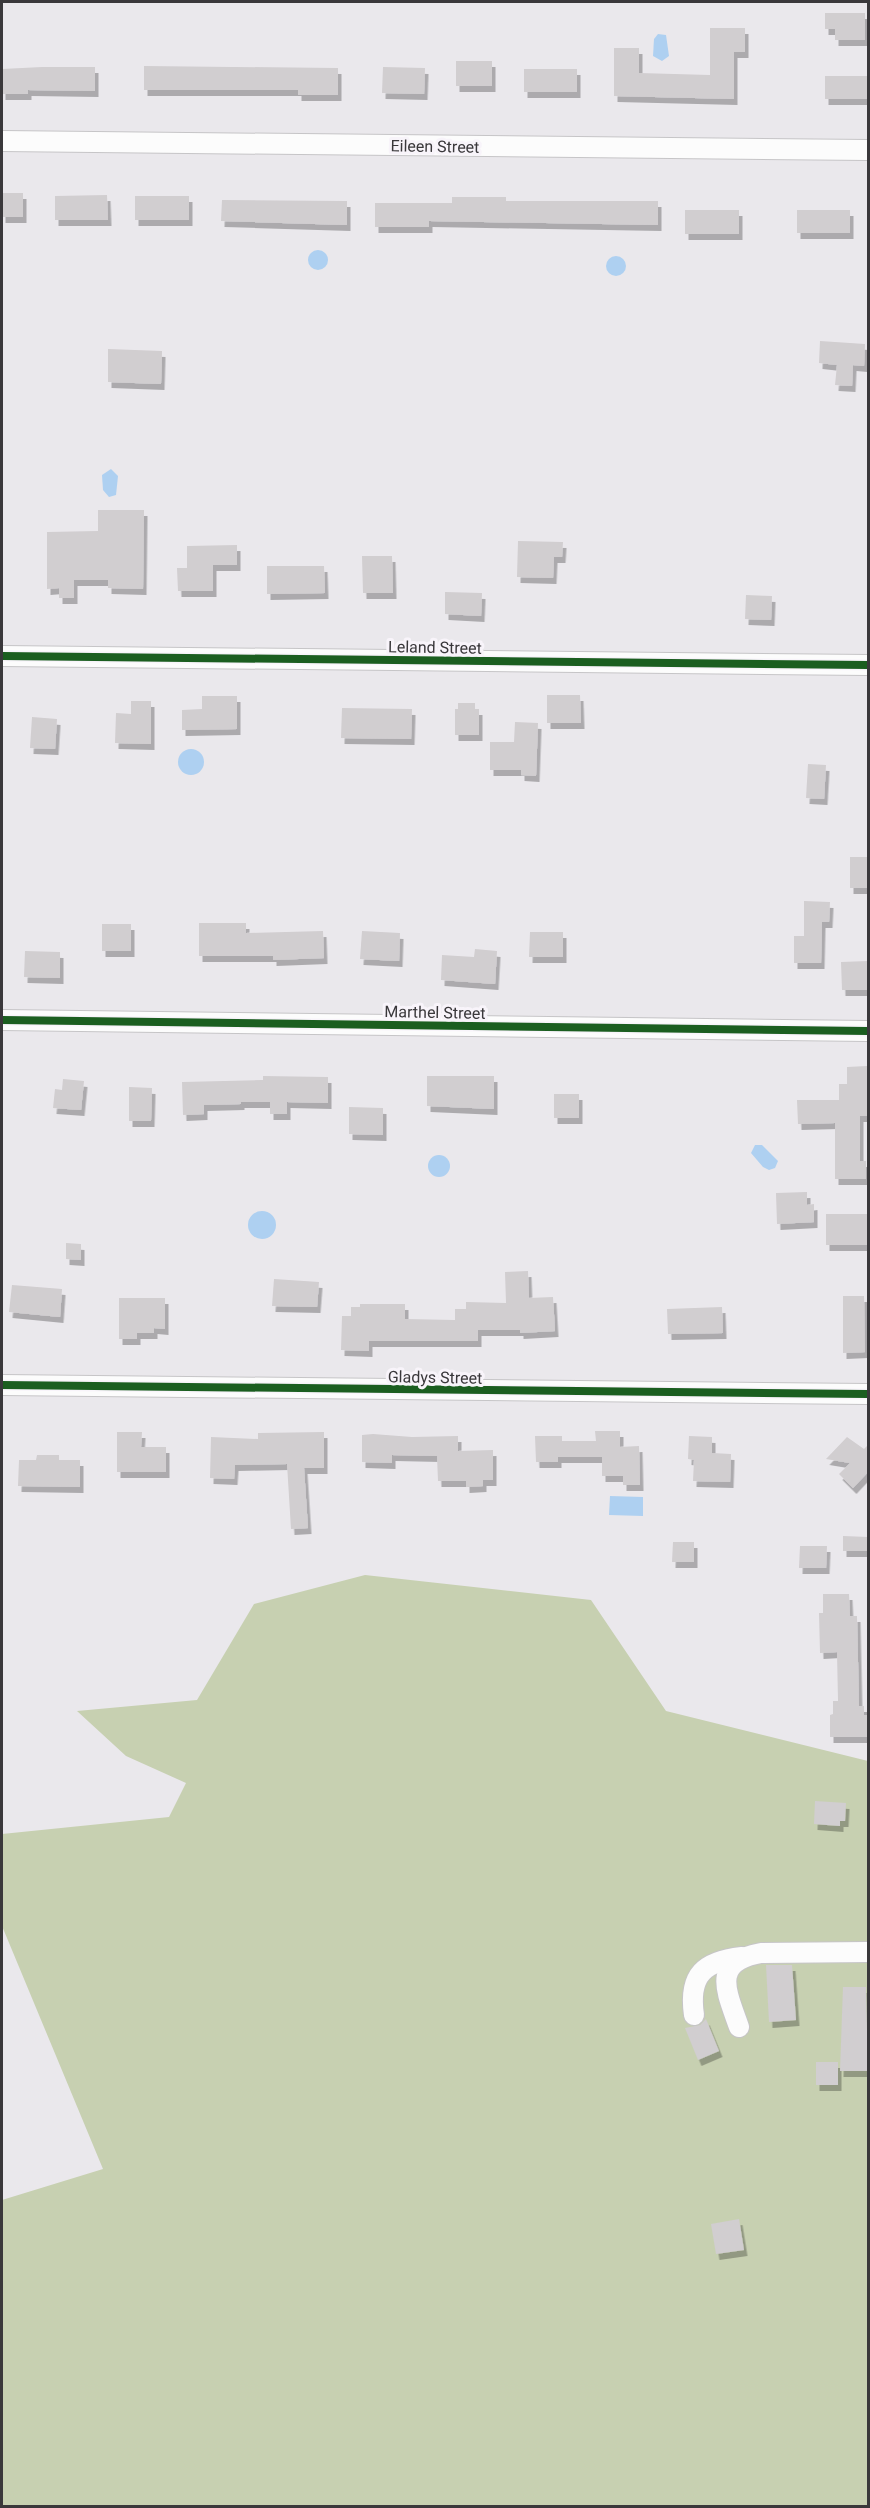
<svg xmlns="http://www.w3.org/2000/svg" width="870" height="2508" viewBox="0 0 870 2508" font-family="Roboto,sans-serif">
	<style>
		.forest { fill: #c7d0b1 }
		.water { fill: #aed0f1 }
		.building { fill: #d1ced0; filter: url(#shadow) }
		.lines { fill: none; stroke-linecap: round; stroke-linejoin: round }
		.minor-casing { stroke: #c6c5c7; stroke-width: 22 }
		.minor { stroke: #fcfcfc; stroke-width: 20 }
		.cycleway-casing { stroke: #f8f4fa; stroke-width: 11 }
		.cycleway { stroke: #1b5e20; stroke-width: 8 }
		.labels { text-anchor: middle; stroke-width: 6; stroke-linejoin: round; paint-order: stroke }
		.street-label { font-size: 16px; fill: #3a383b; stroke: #f8f4fa }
	</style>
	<defs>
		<filter id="shadow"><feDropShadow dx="3.5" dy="6" stdDeviation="0" flood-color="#0004"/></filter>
	</defs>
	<rect width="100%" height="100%" fill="#eae8ec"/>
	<polygon class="forest" points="365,1575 591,1600 666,1711 868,1761 868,2506 2,2506 2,2200 103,2169 2,1926 2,1834 169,1817 186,1783 126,1756 77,1711 197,1700 254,1604"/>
	<g class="water">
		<polygon points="658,34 666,35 669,56 662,61 653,56 654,39"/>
		<circle cx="318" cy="260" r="10"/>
		<circle cx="616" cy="266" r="10"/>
		<polygon points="111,469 118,476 116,495 109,497 103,490 102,475"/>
		<circle cx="191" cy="762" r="13"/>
		<polygon points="755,1145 762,1145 778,1161 775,1168 769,1170 763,1167 751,1153"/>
		<circle cx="439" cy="1166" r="11"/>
		<circle cx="262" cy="1225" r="14"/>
		<polygon points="610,1496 643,1497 643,1516 609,1515"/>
	</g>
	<g class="building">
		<polygon points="825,13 865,13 865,40 835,40 835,29 825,29"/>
		<polygon points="710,28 745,28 745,52 734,52 734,99 614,96 614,48 639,48 639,73 710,75"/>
		<rect x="456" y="61" width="36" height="25"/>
		<polygon points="144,66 338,68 338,95 298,95 298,90 144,90"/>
		<polygon points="42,67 95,67 95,91 28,90 28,94 2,94 2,69"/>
		<polygon points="383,67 425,68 424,94 382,93"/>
		<rect x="524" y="69" width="53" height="23"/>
		<rect x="825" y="76" width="43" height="23"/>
		<rect x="2" y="193" width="21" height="24"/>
		<polygon points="107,195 108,220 55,220 55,196"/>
		<rect x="135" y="196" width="54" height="24"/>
		<polygon points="452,197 506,197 506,201 658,201 658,225 429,221 429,227 375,227 375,203 452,203"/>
		<polygon points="222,200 347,201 347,225 221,221"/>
		<rect x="685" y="210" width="54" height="24"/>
		<rect x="797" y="210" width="53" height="23"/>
		<polygon points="820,341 865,344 864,366 853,365 852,386 835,385 837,365 819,363"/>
		<polygon points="108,349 162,351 161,384 108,382"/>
		<polygon points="98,510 144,510 143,589 108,588 108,580 74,580 74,598 59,598 59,588 47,589 47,532 98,531"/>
		<polygon points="518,541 563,542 562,557 554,557 553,578 517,577"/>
		<polygon points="237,545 237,565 213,565 213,591 178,591 177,568 187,568 187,546"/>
		<polygon points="362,556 392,556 393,593 363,593"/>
		<polygon points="267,566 324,566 325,593 267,594"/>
		<polygon points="445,592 482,593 481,616 445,614"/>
		<polygon points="746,595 772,596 771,620 745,619"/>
		<polygon points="547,695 580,695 581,723 547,723"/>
		<polygon points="202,696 237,696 237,729 182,730 182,710 202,709"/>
		<polygon points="131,701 151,701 151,744 115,743 116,713 131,714"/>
		<polygon points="458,703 475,703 475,709 479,709 479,735 455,735 455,709 458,709"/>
		<polygon points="342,708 412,709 411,739 341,738"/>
		<polygon points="32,717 57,719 55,749 30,748"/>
		<polygon points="515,722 538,723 536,776 521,775 521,770 490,770 490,742 514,742"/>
		<polygon points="808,764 826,765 824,799 806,798"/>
		<rect x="850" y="857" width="18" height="31"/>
		<polygon points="804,901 830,902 829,922 822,922 821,963 794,963 794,936 804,936"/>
		<polygon points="199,923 246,923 246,933 323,931 324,958 273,960 273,956 199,956"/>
		<rect x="102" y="924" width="29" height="27"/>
		<polygon points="362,931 400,933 399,961 360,959"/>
		<polygon points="530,932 563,932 563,957 529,957"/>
		<polygon points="475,949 497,951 495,984 441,980 442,955 474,957"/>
		<polygon points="25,951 60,952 60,978 24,977"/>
		<polygon points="868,961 868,990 842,990 841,962"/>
		<polygon points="867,1066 868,1116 860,1116 860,1161 866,1161 866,1179 835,1179 835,1123 798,1124 797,1100 839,1100 839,1084 847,1084 847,1067"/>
		<polygon points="263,1076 328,1077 328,1103 287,1102 287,1114 270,1114 270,1102 241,1102 241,1104 204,1105 204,1114 183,1115 182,1082 263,1080"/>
		<polygon points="427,1076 494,1076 494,1109 427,1106"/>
		<polygon points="63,1079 84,1081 81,1110 53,1108 55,1089 62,1090"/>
		<polygon points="129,1087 152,1088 151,1121 129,1121"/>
		<rect x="554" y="1094" width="25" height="24"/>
		<polygon points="349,1107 383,1108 383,1135 349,1134"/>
		<polygon points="807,1192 807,1205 814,1204 814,1222 777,1224 776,1193"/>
		<polygon points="826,1214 867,1214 868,1245 826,1245"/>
		<polygon points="66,1243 81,1244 81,1260 66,1259"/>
		<polygon points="528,1271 529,1298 553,1297 555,1331 520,1333 520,1330 478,1330 478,1341 369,1341 369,1351 341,1350 342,1316 351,1316 351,1307 360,1307 360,1304 405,1304 405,1319 455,1320 455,1309 466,1309 466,1302 506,1303 505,1272"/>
		<polygon points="274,1279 319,1282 317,1307 272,1306"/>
		<polygon points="12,1285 62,1289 60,1317 9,1312"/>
		<polygon points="843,1296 864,1296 865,1352 843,1353"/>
		<polygon points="119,1298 165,1298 165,1329 154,1328 154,1333 137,1333 137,1339 119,1339"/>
		<polygon points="722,1307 723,1333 668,1334 667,1309"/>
		<polygon points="595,1431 620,1431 620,1447 639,1446 640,1485 623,1485 623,1476 602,1476 602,1457 558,1457 558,1462 536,1462 535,1436 562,1436 562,1441 596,1441"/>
		<polygon points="117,1432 142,1432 141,1447 166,1447 166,1472 117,1472"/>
		<polygon points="324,1432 324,1468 304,1468 308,1528 291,1529 287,1464 235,1465 234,1479 210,1478 211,1437 258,1439 258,1433"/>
		<polygon points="373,1434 412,1437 458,1436 458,1451 493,1450 493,1480 483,1480 483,1486 466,1487 466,1481 438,1481 437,1456 392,1455 392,1463 362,1462 362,1435"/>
		<polygon points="689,1436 712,1437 712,1453 731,1454 730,1482 693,1481 694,1460 688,1459"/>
		<polygon points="847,1437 864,1449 868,1445 868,1472 853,1488 839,1474 850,1463 826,1459"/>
		<polygon points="37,1455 59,1455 59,1460 80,1460 80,1487 18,1486 19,1460 36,1460"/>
		<polygon points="843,1536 868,1537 868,1551 843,1551"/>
		<polygon points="673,1542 694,1542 694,1562 672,1562"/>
		<polygon points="800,1546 827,1546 826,1568 799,1568"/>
		<polygon points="823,1594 849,1594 850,1616 857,1616 859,1706 864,1706 864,1715 868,1715 868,1737 830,1737 830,1715 833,1714 833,1701 838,1701 837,1652 820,1653 819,1613 823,1613"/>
		<polygon points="815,1801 846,1803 845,1821 840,1821 840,1826 814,1824"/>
		<polygon points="766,1965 792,1965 796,2020 769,2022"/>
		<polygon points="843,1987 866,1987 868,2071 840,2071"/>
		<polygon points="706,2019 719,2051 698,2060 685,2028 700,2025"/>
		<rect x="816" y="2062" width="22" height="23"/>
		<polygon points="739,2219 744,2250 716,2254 711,2224"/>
	</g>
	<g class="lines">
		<g class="minor-casing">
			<g id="minor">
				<polyline points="2,141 868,150"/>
				<polyline points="2,656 868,665"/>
				<polyline points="2,1020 868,1031"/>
				<polyline points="2,1385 868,1394"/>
				<path d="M694,2015C688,1974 705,1961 742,1957"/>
				<path d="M739,2027C726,1990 711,1962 761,1953L868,1952"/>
			</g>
		</g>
		<use href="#minor" class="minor"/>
		<g class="cycleway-casing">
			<g id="cycleway">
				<polyline points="2,656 868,665"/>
				<polyline points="2,1020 868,1031"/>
				<polyline points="2,1385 868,1394"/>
			</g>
		</g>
		<use href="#cycleway" class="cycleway"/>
	</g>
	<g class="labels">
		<g class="street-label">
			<text transform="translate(435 146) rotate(1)" y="6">Eileen Street</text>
			<text transform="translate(435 647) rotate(1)" y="6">Leland Street</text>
			<text transform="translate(435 1012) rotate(1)" y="6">Marthel Street</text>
			<text transform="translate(435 1377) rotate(1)" y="6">Gladys Street</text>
		</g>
	</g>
	<rect width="870" height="2508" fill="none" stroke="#3a383b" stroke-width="6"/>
</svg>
